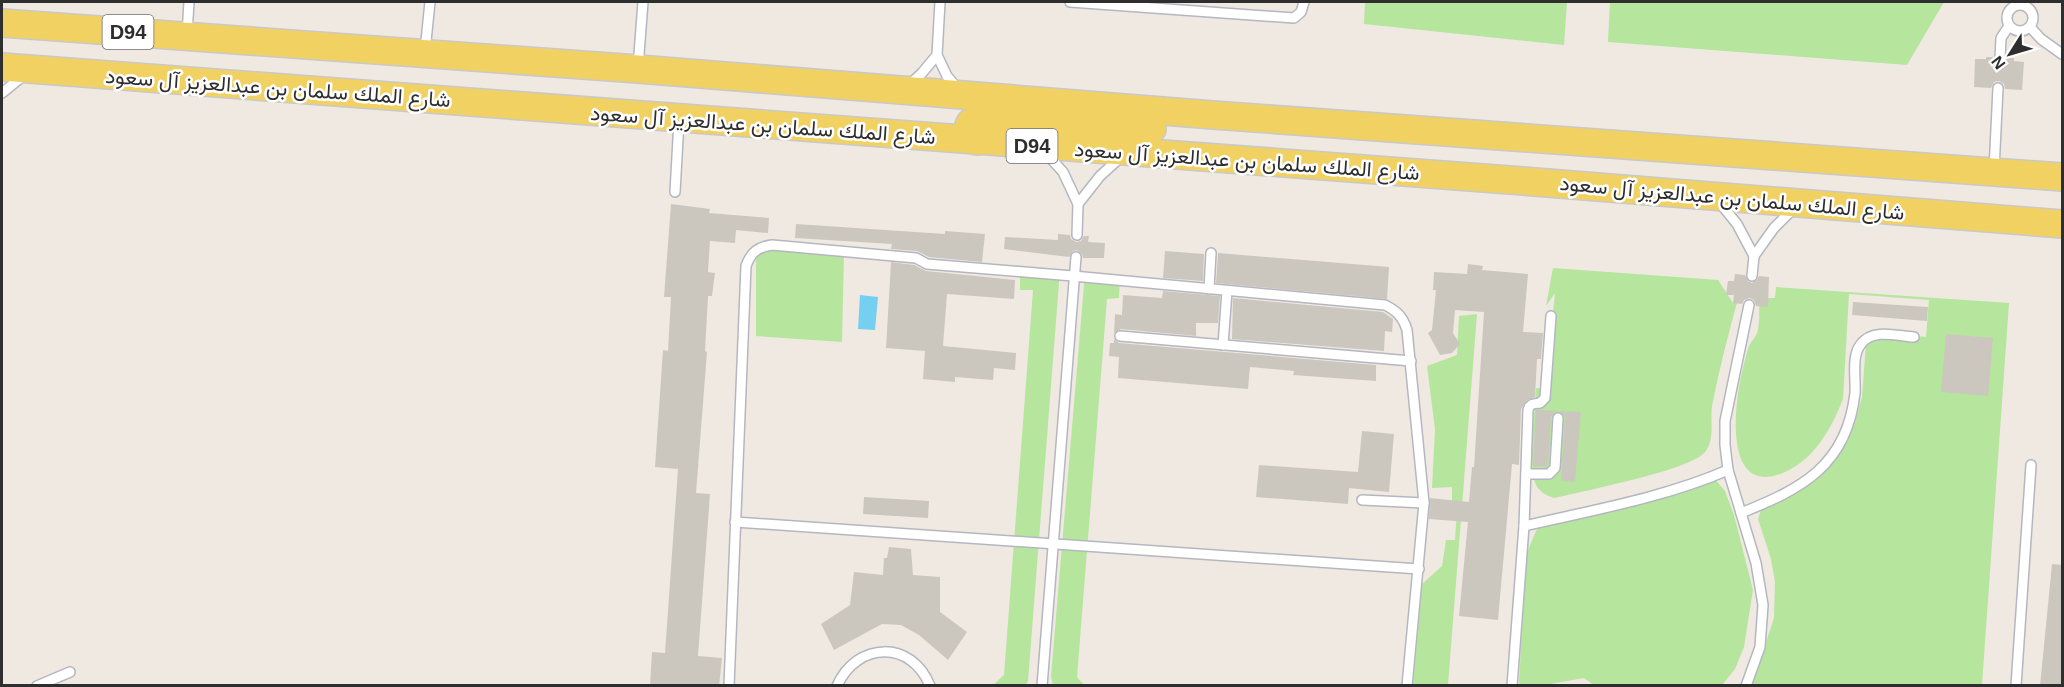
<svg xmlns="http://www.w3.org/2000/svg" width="2064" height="687" viewBox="0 0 2064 687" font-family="Helvetica,Vazirmatn,sans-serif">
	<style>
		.green { fill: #b6e59e }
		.water { fill: #75cff0 }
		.building { fill: #cbc7bf }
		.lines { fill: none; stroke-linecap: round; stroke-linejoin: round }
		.service-casing { stroke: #b4b7c1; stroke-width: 12 }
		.primary-casing { stroke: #c9c9c9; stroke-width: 30 }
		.service { stroke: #fff; stroke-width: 9 }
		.primary { stroke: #f2d163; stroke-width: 27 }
		.labels { text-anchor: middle; stroke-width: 5; stroke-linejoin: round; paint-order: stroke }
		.shield { fill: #fff; stroke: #6d6d6d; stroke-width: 1.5 }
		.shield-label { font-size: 20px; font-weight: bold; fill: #2e2e2e }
		.street-label { font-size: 21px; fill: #2e2e2e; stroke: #fff }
	</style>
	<rect width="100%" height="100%" fill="#efe9e1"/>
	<g class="green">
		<polygon points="1365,2 1567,2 1564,45 1364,24"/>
		<polygon points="1610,2 1944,2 1907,65 1608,42"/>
		<polygon points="774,242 844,252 842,342 756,336 756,260 759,251"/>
		<polygon points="1020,268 1060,270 1028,681 1026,685 992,686 1004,675 1033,290 1020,290"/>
		<path d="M1553,268L1718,280L1733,303L1739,295C1729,332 1719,369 1712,406C1710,421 1715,437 1706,451C1693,470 1582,491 1555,498C1545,496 1537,490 1534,480C1529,462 1535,409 1536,388L1545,389L1555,293L1546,306Z"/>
		<polygon points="1085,273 1120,277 1119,298 1107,299 1077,677 1084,685 1053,685 1051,676"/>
		<path d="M1776,287L2009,303L1982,685H1752L1774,618L1775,582L1771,559L1758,519L1762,507L1830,460L1854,426L1862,397L1866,344L1885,333L1926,337L1929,300L1849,294L1843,399C1832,427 1815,459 1785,472C1722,500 1734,402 1743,368C1745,361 1746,353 1749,346C1752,341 1757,335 1758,330C1760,319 1759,305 1759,293L1768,298H1775Z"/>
		<polygon points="1477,314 1448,685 1413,686 1422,584 1442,566 1446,540 1455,540 1457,510 1452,511 1452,487 1432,488 1435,429 1427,366 1457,355 1459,316"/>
		<polygon points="1713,477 1725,491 1734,515 1753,590 1744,647 1735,669 1722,685 1594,685 1584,678 1545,685 1522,685 1519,683 1526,555 1536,531 1543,522 1554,515"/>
	</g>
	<polygon class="water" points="860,295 878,297 875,330 858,329"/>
	<g class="building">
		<polygon points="1986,57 1993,57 1994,62 1999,65 2004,64 2007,58 2014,58 2014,61 2024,62 2022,90 2005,89 2004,84 1999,81 1994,82 1991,88 1974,87 1975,59 1986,59"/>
		<polygon points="671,204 710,209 709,213 769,218 768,233 736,230 735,243 710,241 708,272 715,273 712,296 708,296 705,351 707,352 696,493 710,494 698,656 722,658 719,686 650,686 652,652 665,653 678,469 655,467 663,350 668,351 671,297 664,297"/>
		<polygon points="796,224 945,234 945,231 985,234 982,262 929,257 917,251 891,249 892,244 795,238"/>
		<polygon points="1058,234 1070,235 1071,239 1076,242 1081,241 1084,236 1089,236 1088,242 1105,243 1104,258 1083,258 1082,254 1077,250 1073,251 1069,257 1004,249 1005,237 1058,240"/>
		<polygon points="1165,251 1204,254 1203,281 1163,278"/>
		<polygon points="1218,253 1389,267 1387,299 1216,283"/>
		<polygon points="891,262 914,265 926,271 1015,280 1014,299 947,294 943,346 1016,353 1015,370 994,368 993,380 955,377 955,382 923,379 925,351 886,348"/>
		<polygon points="1468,264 1483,266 1482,270 1528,274 1523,332 1543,333 1541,359 1537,359 1535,397 1527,400 1521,409 1519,465 1512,464 1498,620 1459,616 1468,522 1429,519 1430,498 1469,502 1472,467 1474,467 1484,312 1455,310 1453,333 1460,344 1452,353 1440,355 1428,333 1432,330 1436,290 1433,290 1434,272 1467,274"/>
		<polygon points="1735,274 1745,275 1748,281 1752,283 1757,280 1759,276 1769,277 1768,307 1756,306 1754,300 1750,298 1744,300 1742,304 1733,303 1734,295 1726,295 1728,281 1734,281"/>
		<polygon points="1163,291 1220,296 1218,323 1196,323 1196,336 1121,329 1114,333 1115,314 1122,315 1123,295 1162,298"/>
		<polygon points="1233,298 1383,312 1393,319 1392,332 1385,331 1384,351 1232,339"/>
		<polygon points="1853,302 1928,307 1927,321 1852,315"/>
		<polygon points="1946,334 1993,338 1988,396 1941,392"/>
		<polygon points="1114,339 1119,343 1376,365 1376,381 1293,375 1294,371 1250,367 1248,389 1118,378 1119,357 1109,356 1110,343 1114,343"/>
		<polygon points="1536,410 1540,410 1559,411 1554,412 1551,417 1548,465 1546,467 1533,466"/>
		<polygon points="1559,411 1581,412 1575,482 1561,481 1565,418 1564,414"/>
		<polygon points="1362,431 1394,434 1389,492 1349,488 1348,504 1256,497 1259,465 1358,472"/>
		<polygon points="864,497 929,501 928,518 863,514"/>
		<polygon points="889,547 911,549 913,575 940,577 940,612 967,632 948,660 919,635 901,625 882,624 834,650 821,624 850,605 854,572 883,575 884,558 887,558"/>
		<polygon points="2052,564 2062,565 2062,686 2040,686"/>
	</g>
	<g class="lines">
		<g class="service-casing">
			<g id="service">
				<polyline points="940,2 937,55 947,76 957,88"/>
				<polyline points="1070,2 1294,18 1301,12 1304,2"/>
				<circle cx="2020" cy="18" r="13"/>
				<polyline points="2030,27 2041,39 2062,54"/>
				<polyline points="187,34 189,2"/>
				<polyline points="425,51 430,2"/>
				<polyline points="2000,58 2001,38 2009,26"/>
				<polyline points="638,67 643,2"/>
				<polyline points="908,86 922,73 937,55"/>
				<polyline points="2,93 23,76"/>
				<polyline points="1045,152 1063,172 1078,204 1077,235"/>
				<polyline points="1994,170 1998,88"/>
				<polyline points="675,192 679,121"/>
				<polyline points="1720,203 1737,224 1754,256 1752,276"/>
				<polyline points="1078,204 1100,176 1121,157"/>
				<polyline points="1754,256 1774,228 1794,208"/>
				<polyline points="1209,289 1211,253"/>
				<polyline points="1120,336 1411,361"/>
				<polyline points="1223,345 1227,291"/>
				<polyline points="1526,474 1549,474 1555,468 1558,418"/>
				<polyline points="1362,500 1424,503"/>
				<path d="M1741,513C1801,489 1847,466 1855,393C1856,378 1851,356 1861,344C1873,328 1897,336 1914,337"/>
				<polyline points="735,522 1419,569"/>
				<path d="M1524,526C1593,510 1663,498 1728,470"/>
				<polyline points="37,686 70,672"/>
				<path d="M729,686L746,266C751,252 758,247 772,245L916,258L927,264L1073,276L1385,305C1397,311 1403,317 1407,330L1424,503L1407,686"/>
				<path d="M837,686C857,641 912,640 930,686"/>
				<polyline points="1042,686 1076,257"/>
				<path d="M1512,686L1524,526L1528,410C1530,403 1534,404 1540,403L1545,398L1551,316"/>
				<polyline points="1746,686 1760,647 1763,605 1756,563 1728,470 1725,445 1725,421 1749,305"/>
				<polyline points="2016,686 2031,465"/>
			</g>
		</g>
		<g class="primary-casing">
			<g id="primary">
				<polyline points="2,23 638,69 1213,115 2062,177"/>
				<polyline points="2,67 1510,180 2062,224"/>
				<path d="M977,141C964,133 966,122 980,117L1152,129"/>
			</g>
		</g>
		<use href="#service" class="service"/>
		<use href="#primary" class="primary"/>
	</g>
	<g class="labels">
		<g class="shield">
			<rect x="102.5" y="15" width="51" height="34" rx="4.5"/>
			<rect x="1006.5" y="129" width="51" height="34" rx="4.5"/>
		</g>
		<g class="shield-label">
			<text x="128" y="39">D94</text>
			<text x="1032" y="153">D94</text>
		</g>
		<g class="street-label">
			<text transform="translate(278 88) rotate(4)" y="7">شارع الملك سلمان بن عبدالعزيز آل سعود</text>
			<text transform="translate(763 125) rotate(4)" y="7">شارع الملك سلمان بن عبدالعزيز آل سعود</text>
			<text transform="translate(1247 161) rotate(4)" y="7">شارع الملك سلمان بن عبدالعزيز آل سعود</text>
			<text transform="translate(1732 198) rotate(5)" y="7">شارع الملك سلمان بن عبدالعزيز آل سعود</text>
		</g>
	</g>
	<rect width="2064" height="687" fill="none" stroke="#2e2e2e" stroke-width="6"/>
	<g transform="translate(2010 54) rotate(233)" stroke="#ffffff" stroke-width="4.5" paint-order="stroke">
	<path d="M0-4.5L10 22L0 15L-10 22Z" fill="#2e2e2e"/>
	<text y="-9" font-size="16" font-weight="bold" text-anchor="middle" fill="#2e2e2e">N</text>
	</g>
</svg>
